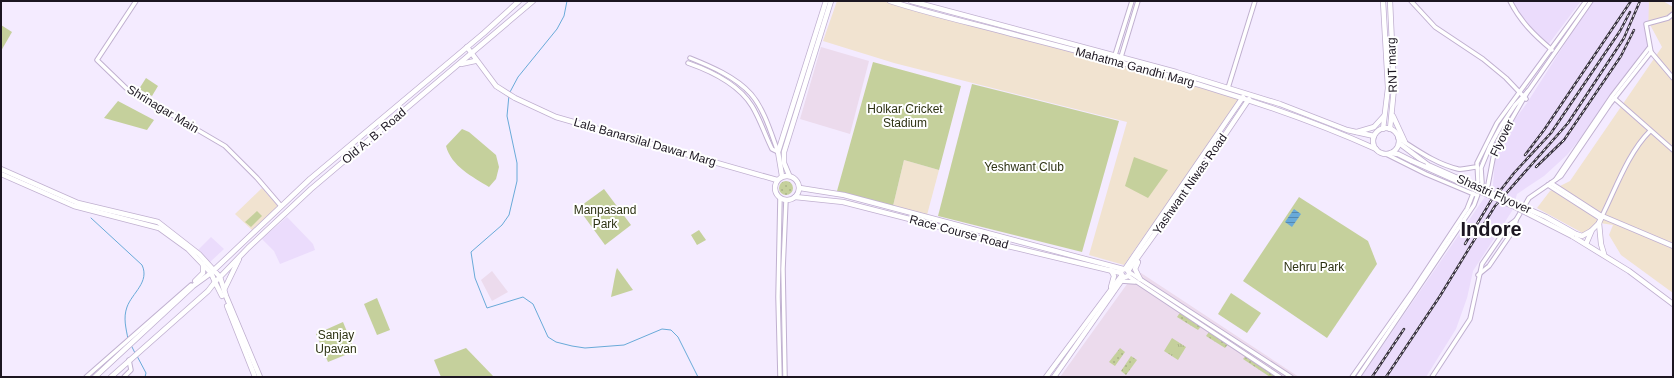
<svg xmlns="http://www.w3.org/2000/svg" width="1674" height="378" viewBox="0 0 1674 378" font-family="Arial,sans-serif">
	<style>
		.commercial { fill: #f1e3d0 }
		.built { fill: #ebdcfc }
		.education { fill: #ecdbed }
		.grass { fill: url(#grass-tufts) }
		.park { fill: #c5d09c }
		.garden { fill: url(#garden-dots) }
		.water { fill: url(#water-rules) }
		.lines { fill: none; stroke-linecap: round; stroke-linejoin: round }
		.stream { stroke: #69aad9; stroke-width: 1 }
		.minor-casing { stroke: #c0b0d0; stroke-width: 5.5 }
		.major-casing { stroke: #c0b0d0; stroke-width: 6 }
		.minor { stroke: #fff; stroke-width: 3.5 }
		.major { stroke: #fff; stroke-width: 4.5 }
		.rail-casing { stroke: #39333f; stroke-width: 2.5 }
		.rail { stroke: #fff; stroke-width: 1; stroke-dasharray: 3; stroke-linecap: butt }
		.major-bridge-casing { stroke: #c0b0d0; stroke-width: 6; stroke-linecap: butt }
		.major-bridge { stroke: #fff; stroke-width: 4.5 }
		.labels { text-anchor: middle; stroke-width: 4; stroke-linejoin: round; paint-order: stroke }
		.street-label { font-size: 12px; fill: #1c1621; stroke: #fff }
		.park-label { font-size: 12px; fill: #2e3314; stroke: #fff }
		.town-label { font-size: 20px; font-weight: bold; fill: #1c1621; stroke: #fff }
	</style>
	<defs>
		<pattern id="grass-tufts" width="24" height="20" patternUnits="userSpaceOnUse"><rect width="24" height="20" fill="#c5d09c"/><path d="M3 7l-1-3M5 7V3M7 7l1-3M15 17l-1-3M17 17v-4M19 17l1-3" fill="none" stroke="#a9b286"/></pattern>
		<pattern id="garden-dots" width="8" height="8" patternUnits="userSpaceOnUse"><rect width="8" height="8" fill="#c5d09c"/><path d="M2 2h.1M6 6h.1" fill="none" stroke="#a9b286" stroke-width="1.8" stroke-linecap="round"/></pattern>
		<pattern id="water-rules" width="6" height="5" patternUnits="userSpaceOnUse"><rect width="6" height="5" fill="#69aad9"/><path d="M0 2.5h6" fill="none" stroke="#5689b0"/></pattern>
	</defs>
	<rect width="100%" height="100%" fill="#f4ebff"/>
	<g class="commercial">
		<polygon points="837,1 888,1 1170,75 1240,99 1124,265 1089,255 1127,122 894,63 823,41"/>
		<polygon points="1646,1 1663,1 1673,7 1673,293 1621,255 1609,235 1613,225 1600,223 1592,234 1588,236 1537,208 1550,191 1570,181 1662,47 1647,19"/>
		<polygon points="904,160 939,170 927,215 893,206"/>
		<polygon points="262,188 278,206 252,230 235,214"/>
	</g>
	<g class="built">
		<polygon points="1512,1 1581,1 1548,45 1521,18"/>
		<polygon points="1594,1 1649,1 1648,33 1651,45 1642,61 1567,155 1544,176 1517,194 1512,211 1473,271 1467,298 1456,329 1426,377 1361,377 1493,185 1495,159 1510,126 1527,103 1590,4"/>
		<polygon points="287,217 313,244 315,250 280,264 274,251 262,239"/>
		<polygon points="211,237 224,249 209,263 197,251"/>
	</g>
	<g class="education">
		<polygon points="821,47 869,61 850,134 800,119"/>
		<polygon points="492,271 508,292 492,301 481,280"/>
		<polygon points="1135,273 1141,273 1299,377 1060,377"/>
	</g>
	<polygon class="grass" points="1172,338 1186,347 1178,360 1164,351"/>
	<g class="park">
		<polygon points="1,25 12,32 1,51"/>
		<polygon points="873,62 961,86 939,170 904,160 893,206 837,191"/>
		<polygon points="146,78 158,86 152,96 139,89"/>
		<polygon points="972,84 1119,121 1082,252 938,216"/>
		<polygon points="118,101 154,120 147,130 104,118"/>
		<path d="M462,129L469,132L496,155L499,167L496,179L489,187C473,177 451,166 446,146Z"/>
		<polygon points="1134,157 1168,170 1148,198 1125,186"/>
		<polygon points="604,189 631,225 605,245 578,208"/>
		<polygon points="1299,197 1368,241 1377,264 1327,338 1243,281"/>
		<polygon points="257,211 262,216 251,227 245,222"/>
		<polygon points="699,230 706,240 697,245 691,235"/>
		<polygon points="617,268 633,290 611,297 616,271"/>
		<polygon points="1231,293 1261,313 1247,333 1218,314"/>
		<polygon points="377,298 390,330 377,335 364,304"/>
		<polygon points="343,322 355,351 328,362 316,334"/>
		<polygon points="466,348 494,377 441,377 434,360"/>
	</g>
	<g class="garden">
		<circle cx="786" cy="188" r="7"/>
		<polygon points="1182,310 1203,324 1198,330 1177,317"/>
		<polygon points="1211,329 1230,342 1225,348 1206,336"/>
		<polygon points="1120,348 1125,352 1115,366 1109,362"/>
		<polygon points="1247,354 1283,377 1270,377 1243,359"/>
		<polygon points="1131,356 1137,360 1126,375 1121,371"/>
	</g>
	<polygon class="water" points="1294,209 1301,214 1292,227 1285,222"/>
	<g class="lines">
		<g class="stream">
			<polyline points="510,92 518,77 557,29 564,16 567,1"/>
			<polyline points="509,95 507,116 517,163 517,181 509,215 502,225 471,252 475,278 487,308 523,297 533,304 548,337 556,342 572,346 585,348 624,345 662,329 671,330 678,337 698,377"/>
			<path d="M91,218L142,265C150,282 132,293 127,307C123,318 126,328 128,339"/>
			<polyline points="131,345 135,353"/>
			<polyline points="137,356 146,373 145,377"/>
		</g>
		<g class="minor-casing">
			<g id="minor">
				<polyline points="136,1 97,60 126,88 225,146 257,178 281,206"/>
				<polyline points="1411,1 1435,27 1483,59 1506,78 1526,99"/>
				<path d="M1510,1C1520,21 1534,35 1552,50"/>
				<polyline points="1673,14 1668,18 1646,24 1651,52 1673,78"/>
				<polyline points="1115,55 1132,1"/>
				<polyline points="1121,57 1138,1"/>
				<path d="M690,58C710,66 736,77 751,94C764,109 771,133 778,152"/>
				<path d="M688,63C711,71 739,85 752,106C760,119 765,135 772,149L778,152"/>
				<polyline points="1228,88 1255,1"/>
				<polyline points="1614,98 1673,150"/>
				<path d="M1398,138C1417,150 1436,164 1458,169C1465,170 1471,167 1477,167"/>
				<polyline points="1386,154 1426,174 1476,195"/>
				<polyline points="1556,179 1612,96 1649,48"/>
				<path d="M1551,183L1602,216C1616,188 1628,153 1650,131"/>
				<polyline points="1548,185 1601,219"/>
				<polyline points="1487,190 1495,148 1528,91"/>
				<polyline points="780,198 778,297 780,377"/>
				<polyline points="1129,272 1291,377"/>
				<polyline points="1478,275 1489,266 1515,228 1516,220 1529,198 1561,176 1610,104 1651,52"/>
				<polyline points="1128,276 1280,377"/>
				<polyline points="1121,281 1135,282"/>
				<polyline points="86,377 191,285"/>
				<polyline points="124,377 131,370 129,360"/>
				<polyline points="785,377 783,269 786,200"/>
				<polyline points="1352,377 1414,289 1467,209 1478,181 1477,163 1497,123 1586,1"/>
				<polyline points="1358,377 1474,205 1482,183 1481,168 1490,146 1501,126 1515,105 1529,90 1591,1"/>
				<polyline points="1432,377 1470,319 1482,264 1508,226 1516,220"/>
			</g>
		</g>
		<g class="major-casing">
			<g id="major">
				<path d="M890,1C930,14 971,23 1012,34C1136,66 1260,97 1376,149"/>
				<polyline points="911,1 1176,72 1280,104 1347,130 1374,136"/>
				<polyline points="467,47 496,86 515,98 556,117 777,180"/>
				<polyline points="461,64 475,61"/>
				<polyline points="1393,116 1405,142"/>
				<circle cx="1386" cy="141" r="13"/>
				<polyline points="1383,129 1388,88 1383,1"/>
				<polyline points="1390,129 1394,88 1390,1"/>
				<polyline points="1357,132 1374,127 1384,116"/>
				<polyline points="1399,143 1428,165"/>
				<polyline points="1391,153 1398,154 1412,161"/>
				<polyline points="1,169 78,203 158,222 199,254 220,277 215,282 211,273 214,270 310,179 484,33 519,1"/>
				<polyline points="1,174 74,206 159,228 188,249 211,273 193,286 95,377"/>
				<polyline points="789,175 784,163 784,152 831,1"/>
				<circle cx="787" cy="188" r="12"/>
				<polyline points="782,176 778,152 826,1"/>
				<polyline points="800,188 844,195 1123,269"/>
				<polyline points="795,197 843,202 933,225 999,244 1121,273"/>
				<polyline points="1599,223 1601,244 1604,254"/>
				<polyline points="1576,234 1582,236 1591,231"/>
				<polyline points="1572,236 1629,271 1673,304"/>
				<polyline points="1586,244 1592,230 1599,223 1602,216 1673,246"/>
				<polyline points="1138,262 1135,269 1140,279"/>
				<polyline points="1125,269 1243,97"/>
				<circle cx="1125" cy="273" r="4"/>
				<polyline points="1111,270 1114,276 1111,287"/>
				<polyline points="1128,271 1212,154 1249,99"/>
				<polyline points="195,281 203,273 203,264"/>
				<polyline points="224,290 239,259"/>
				<polyline points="227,306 255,377"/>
				<polyline points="111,377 208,291 215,282 222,296"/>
				<polyline points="260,377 226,296 220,277 248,248 311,189 533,1"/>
				<polyline points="1046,377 1122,275"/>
				<polyline points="1054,377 1124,277"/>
			</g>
		</g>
		<use href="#minor" class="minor"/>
		<use href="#major" class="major"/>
		<g class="rail-casing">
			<g id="rail">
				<polyline points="1525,155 1544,130 1631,1"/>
				<polyline points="1536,167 1564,140 1621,56 1634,30"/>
				<polyline points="1496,196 1514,173 1551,133 1620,31 1630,12"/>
				<polyline points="1465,244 1498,189"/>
				<polyline points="1372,377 1404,329"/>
				<polyline points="1386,377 1440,296 1495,206 1568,123 1624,38 1640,1"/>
			</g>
		</g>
		<use href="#rail" class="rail"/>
		<g class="major-bridge-casing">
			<g id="major-bridge">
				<polyline points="1412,161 1515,207 1572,236"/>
				<polyline points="1428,165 1546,217 1576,234"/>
			</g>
		</g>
		<use href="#major-bridge" class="major-bridge"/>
	</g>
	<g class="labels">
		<g class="street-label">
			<text transform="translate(1392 65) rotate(-92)" y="4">RNT marg</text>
			<text transform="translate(1135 67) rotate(15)" y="4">Mahatma Gandhi Marg</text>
			<text transform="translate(163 109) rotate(31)" y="4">Shrinagar Main</text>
			<text transform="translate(374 136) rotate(-40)" y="4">Old A. B. Road</text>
			<text transform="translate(1502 138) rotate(-64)" y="4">Flyover</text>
			<text transform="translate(645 142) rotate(16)" y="4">Lala Banarsilal Dawar Marg</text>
			<text transform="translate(1190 184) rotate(-55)" y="4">Yashwant Niwas Road</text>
			<text transform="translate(1494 194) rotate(24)" y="4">Shastri Flyover</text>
			<text transform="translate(959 232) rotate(15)" y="4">Race Course Road</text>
		</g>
		<g class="park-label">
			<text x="905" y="113">Holkar Cricket<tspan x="905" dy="14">Stadium</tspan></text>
			<text x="1024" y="171">Yeshwant Club</text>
			<text x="605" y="214">Manpasand<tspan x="605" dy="14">Park</tspan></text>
			<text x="1314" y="271">Nehru Park</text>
			<text x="336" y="339">Sanjay<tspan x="336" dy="14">Upavan</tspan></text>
		</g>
		<g class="town-label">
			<text x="1491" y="236">Indore</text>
		</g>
	</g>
	<rect width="1674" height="378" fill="none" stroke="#1c1621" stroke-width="4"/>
</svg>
